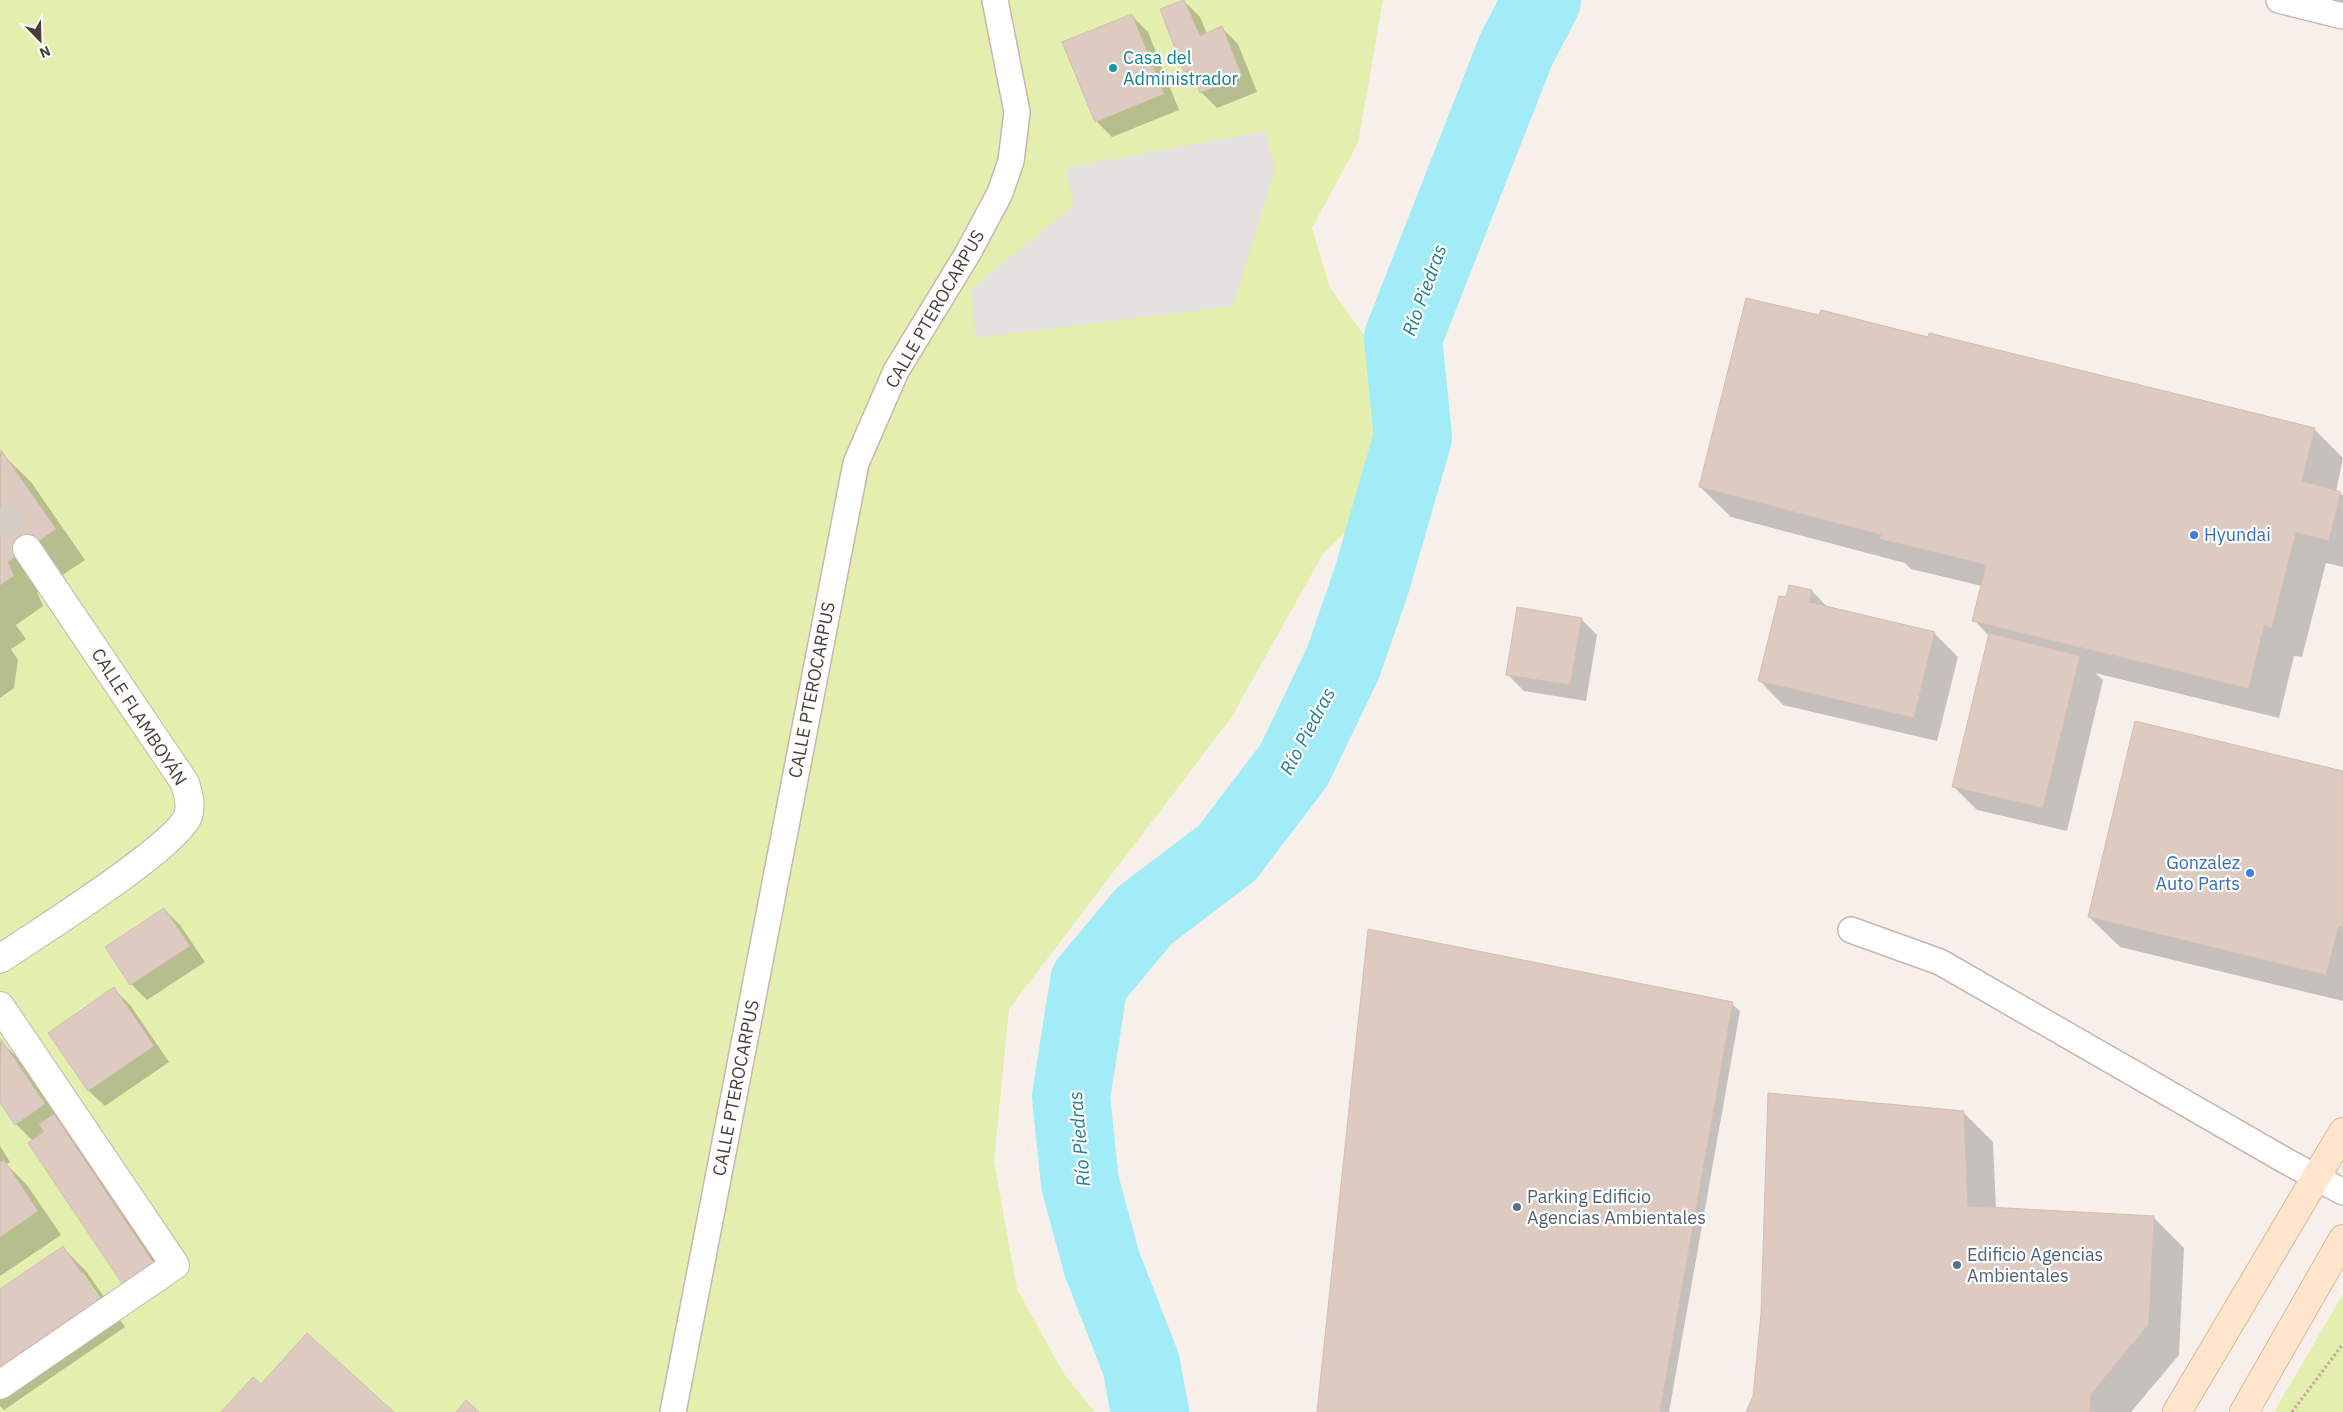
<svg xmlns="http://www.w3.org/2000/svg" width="2343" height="1412" viewBox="0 0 2343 1412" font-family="'IBM Plex Sans',sans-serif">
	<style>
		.green { fill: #e3eeaf }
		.parking { fill: #e5e1df }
		.shadow { fill: #0003; fill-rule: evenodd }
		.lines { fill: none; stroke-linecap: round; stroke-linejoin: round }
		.river { stroke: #a2ecf8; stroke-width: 78 }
		.building { fill: #ddcac1; stroke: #d5bdb1 }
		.street-tunnel { stroke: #d5ccc6; stroke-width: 28; stroke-dasharray: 28 14; stroke-linecap: butt }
		.lane-casing { stroke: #c6b7ae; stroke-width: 28 }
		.street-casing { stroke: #c6b7ae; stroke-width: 30 }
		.secondary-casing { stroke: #deb898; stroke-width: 30 }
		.path { stroke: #c7ab9b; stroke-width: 3; stroke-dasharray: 2.5 2.5; stroke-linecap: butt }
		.lane { stroke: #fff; stroke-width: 25 }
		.street { stroke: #fff; stroke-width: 28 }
		.secondary { stroke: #ffe5cc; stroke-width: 28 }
		.culture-dot { fill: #0f9aa8; stroke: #fff; stroke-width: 2 }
		.shop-dot { fill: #3f7fe0; stroke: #fff; stroke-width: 2 }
		.service-dot { fill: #5c6f8a; stroke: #fff; stroke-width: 2 }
		.labels { text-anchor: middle; stroke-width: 4.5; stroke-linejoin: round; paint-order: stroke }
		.culture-label { font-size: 18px; fill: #0d838f; stroke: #fff; text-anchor: start }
		.street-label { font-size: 18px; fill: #4c3e37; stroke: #fff }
		.shop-label { font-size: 18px; fill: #366cbe; stroke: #fff; text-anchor: start }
		.service-label { font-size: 18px; fill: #4e5e75; stroke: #fff; text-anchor: start }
		.water-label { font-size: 19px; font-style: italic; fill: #1e7e8f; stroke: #fff }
	</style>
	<rect width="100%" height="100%" fill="#f7f0ea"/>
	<g class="green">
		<polygon points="0,0 1383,0 1358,143 1312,228 1330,288 1441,440 1323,554 1231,718 1009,1009 994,1162 1017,1289 1064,1374 1095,1412 0,1412"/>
		<polygon points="2343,1294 2343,1412 2274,1412"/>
	</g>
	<polygon class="parking" points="1266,131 1275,169 1233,306 976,338 971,289 1074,205 1065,168"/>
	<g class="shadow">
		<polygon points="2311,0 2343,0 2343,29 2338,27"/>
		<polygon points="1184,1 1200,17 1207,34 1222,28 1238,44 1257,92 1217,108 1201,92 1198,83 1185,71"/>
		<polygon points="1132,16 1148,32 1179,110 1112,137 1096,121"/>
		<polygon points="2314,429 2343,458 2336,492 2343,495 2343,567 2326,563 2302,657 2294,656 2279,718 2095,673 2103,680 2067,831 1977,810 1953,786 1989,636 1974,620 1982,586 1911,569 1905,563 1731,517 1700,487"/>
		<polygon points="0,452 31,482 85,560 37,592 43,606 16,625 26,639 11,649 18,660 14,688 0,698"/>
		<polygon points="1790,586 1812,591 1828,608 1934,633 1958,657 1937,741 1783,705 1760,681"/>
		<polygon points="1581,619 1597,635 1586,701 1524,691 1508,675"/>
		<polygon points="2343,773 2343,1001 2120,947 2089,917"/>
		<polygon points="164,909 180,925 205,962 147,1000 131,984"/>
		<polygon points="114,989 130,1005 169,1062 105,1106 89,1091 50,1033"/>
		<polygon points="1732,1004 1740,1011 1669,1412 1318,1412"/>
		<polygon points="0,1041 17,1057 169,1280 16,1124 0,1101"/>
		<polygon points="1963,1112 1993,1142 1996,1209 2154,1218 2184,1248 2179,1355 2131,1412 1747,1412"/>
		<polygon points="0,1146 10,1162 6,1164 27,1185 61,1235 0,1276"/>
		<path d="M63,1248L86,1271L125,1327L4,1410L0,1406V1290ZM80,1273H83L107,1308L105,1309Z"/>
	</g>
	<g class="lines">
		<polyline class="river" points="1150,1412 1141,1364 1102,1264 1080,1183 1071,1097 1089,982 1145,915 1227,853 1294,765 1343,663 1372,579 1413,437 1403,338 1516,50 1542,0"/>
	</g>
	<g class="building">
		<polygon points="1184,0 1200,36 1222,26 1242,76 1200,93 1191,69 1184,72 1160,9"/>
		<polygon points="1132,14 1164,94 1095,122 1062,42"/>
		<polygon points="1746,298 1819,315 1821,310 1928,337 1929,333 2315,428 2302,481 2341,492 2329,541 2296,533 2272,628 2264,626 2249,689 1972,621 1986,565 1879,539 1881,535 1699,487"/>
		<polygon points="1,450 56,529 8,562 14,576 0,585"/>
		<polygon points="1789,585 1812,590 1809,602 1935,632 1914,718 1758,681 1779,596 1786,597"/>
		<polygon points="1517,607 1582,618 1570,685 1506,675"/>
		<polygon points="1989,633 2080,656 2043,808 1952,787"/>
		<polygon points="2135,721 2343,771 2343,927 2339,926 2326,975 2088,917"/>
		<polygon points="164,908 190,946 130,985 105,947"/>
		<polygon points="1368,929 1733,1002 1660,1412 1317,1412"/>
		<polygon points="114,987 154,1046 88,1091 48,1033"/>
		<polygon points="1,1039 45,1104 15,1125 0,1103"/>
		<polygon points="1768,1093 1964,1111 1968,1206 2154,1216 2149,1324 2091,1394 2090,1412 1746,1412 1753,1396 1761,1314"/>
		<polygon points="54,1114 154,1264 123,1285 28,1143 44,1132 39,1124"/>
		<polygon points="4,1160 38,1211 0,1237 0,1163"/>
		<polygon points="63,1246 102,1303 0,1373 0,1289"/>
		<polygon points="307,1333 394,1412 221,1412 253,1377 261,1384"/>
		<polygon points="466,1400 479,1412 456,1412"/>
	</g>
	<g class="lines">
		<polyline class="street-tunnel" points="0,509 27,549"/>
		<g class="lane-casing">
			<g id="lane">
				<polyline points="2279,0 2343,16"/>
				<polyline points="1851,930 1940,962 2286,1161 2343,1192"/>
				<polyline points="673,1412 856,463 896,371 968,253 1000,193 1011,161 1017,112 995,0"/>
			</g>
		</g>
		<g class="street-casing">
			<g id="street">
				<path d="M0,959C35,935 175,848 188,816C192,805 188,793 185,783L27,549"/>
				<polyline points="0,1006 175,1265 0,1385"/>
			</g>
		</g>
		<g class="secondary-casing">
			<g id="secondary">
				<polyline points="2177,1412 2343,1132"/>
				<polyline points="2244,1412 2343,1239"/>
			</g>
		</g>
		<polyline class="path" points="2292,1412 2343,1344"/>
		<use href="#lane" class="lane"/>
		<use href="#street" class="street"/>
		<use href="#secondary" class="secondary"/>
	</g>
	<circle class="culture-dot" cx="1113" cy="68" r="5"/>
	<g class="shop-dot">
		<circle cx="2194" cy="535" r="5"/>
		<circle cx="2250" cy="873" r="5"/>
	</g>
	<g class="service-dot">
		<circle cx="1517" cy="1207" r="5"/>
		<circle cx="1957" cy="1265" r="5"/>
	</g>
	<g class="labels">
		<g class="culture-label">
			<text x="1123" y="64">Casa del<tspan x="1123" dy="21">Administrador</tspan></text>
		</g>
		<g class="street-label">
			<text transform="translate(935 309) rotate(-60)" y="6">CALLE PTEROCARPUS</text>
			<text transform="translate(812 690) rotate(-79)" y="6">CALLE PTEROCARPUS</text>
			<text transform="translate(139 717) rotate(57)" y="6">CALLE FLAMBOYÁN</text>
			<text transform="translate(736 1088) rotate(-79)" y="6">CALLE PTEROCARPUS</text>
		</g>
		<g class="shop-label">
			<text x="2204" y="541">Hyundai</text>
			<text x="2240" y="869" text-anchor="end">Gonzalez<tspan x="2240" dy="21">Auto Parts</tspan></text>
		</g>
		<g class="service-label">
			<text x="1527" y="1203">Parking Edificio<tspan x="1527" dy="21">Agencias Ambientales</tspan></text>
			<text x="1967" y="1261">Edificio Agencias<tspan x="1967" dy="21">Ambientales</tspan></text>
		</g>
		<g class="water-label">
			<text transform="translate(1424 290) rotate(-70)" y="7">Río Piedras</text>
			<text transform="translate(1307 731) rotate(-62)" y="7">Río Piedras</text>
			<text transform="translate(1079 1139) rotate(-95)" y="7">Río Piedras</text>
		</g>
	</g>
	<g transform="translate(40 40) rotate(157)" stroke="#ffffff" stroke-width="4" paint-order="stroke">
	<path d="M0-4L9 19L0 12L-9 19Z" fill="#4c3e37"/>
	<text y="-8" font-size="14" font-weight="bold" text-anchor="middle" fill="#4c3e37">N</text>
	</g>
</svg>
